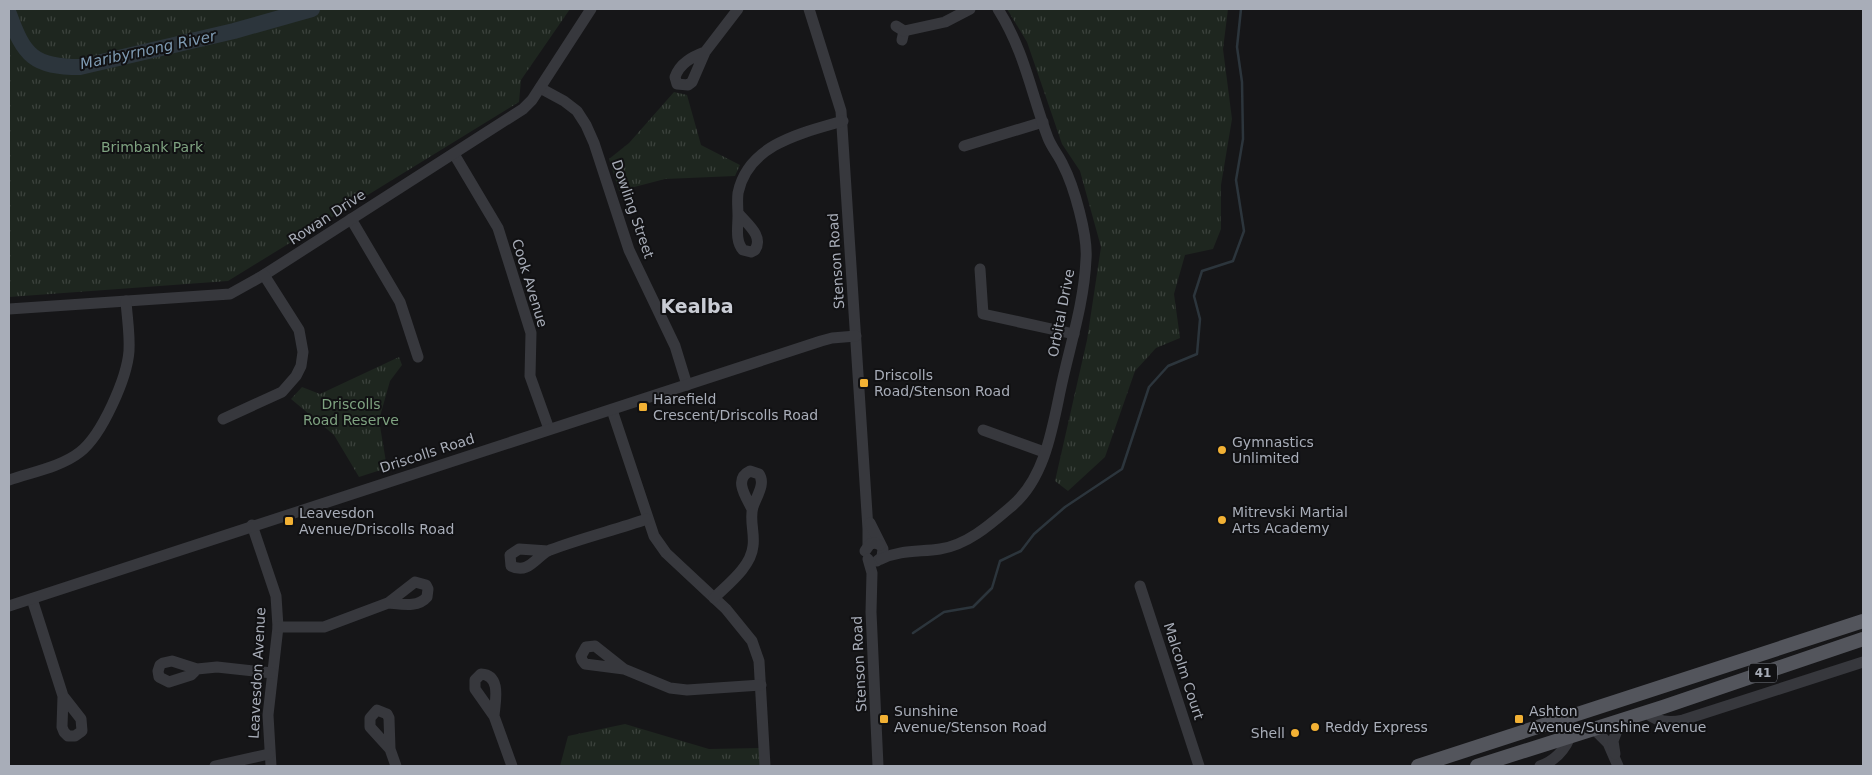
<svg xmlns="http://www.w3.org/2000/svg" width="1872" height="775" viewBox="0 0 1872 775" font-family="'DejaVu Sans',sans-serif">
	<style>
		.park { fill: url(#park-tufts) }
		.lines { fill: none; stroke-linecap: round; stroke-linejoin: round }
		.stream { stroke: #2c353c; stroke-width: 2.5 }
		.river { stroke: #2c353c; stroke-width: 16 }
		.minor { stroke: #37383d; stroke-width: 11 }
		.major { stroke: #53555c; stroke-width: 14 }
		.poi-dot { fill: #f2b134; stroke: #111113; stroke-width: 2 }
		.labels { text-anchor: middle; stroke-width: 4; stroke-linejoin: round; paint-order: stroke }
		.shield { fill: #111113; stroke: #7b7e86; stroke-width: 1 }
		.shield-label { font-size: 12px; font-weight: bold; fill: #a8adb8 }
		.park-label { font-size: 14px; fill: #7fa381; stroke: #111113 }
		.street-label { font-size: 14px; fill: #a8adb8; stroke: #111113 }
		.poi-label { font-size: 14px; fill: #a8adb8; stroke: #111113; text-anchor: start }
		.water-label { font-size: 15px; font-style: italic; fill: #7f9bb3; stroke: #111113 }
		.district-label { font-size: 19px; font-weight: bold; fill: #c9ccd4; stroke: #111113 }
	</style>
	<defs>
		<pattern id="park-tufts" width="24" height="20" patternUnits="userSpaceOnUse" patternTransform="scale(1.25)"><rect width="24" height="20" fill="#1e261f"/><path d="M3 7l-1-3M5 7V3M7 7l1-3M15 17l-1-3M17 17v-4M19 17l1-3" fill="none" stroke="#3c433d"/></pattern>
	</defs>
	<rect width="100%" height="100%" fill="#161618"/>
	<g class="park">
		<polygon points="9,9 570,9 521,80 519,102 228,281 9,297"/>
		<polygon points="1007,9 1228,9 1223,49 1232,119 1221,185 1221,229 1213,249 1185,255 1174,294 1180,338 1156,348 1135,371 1105,457 1068,491 1055,481 1087,340 1101,247 1080,171 1062,144 1027,42"/>
		<polygon points="674,92 687,95 701,145 740,165 735,176 665,179 619,191 609,159 629,143"/>
		<polygon points="399,357 402,365 390,381 379,420 387,468 359,477 334,435 291,399 302,387 320,394"/>
		<polygon points="625,724 709,749 760,748 761,766 560,766 568,736"/>
	</g>
	<g class="lines">
		<polyline class="stream" points="913,633 944,612 973,607 992,588 1000,561 1021,551 1034,534 1065,507 1122,469 1149,387 1168,366 1197,354 1200,319 1194,296 1202,271 1233,261 1244,231 1236,180 1243,139 1242,82 1237,47 1241,9"/>
		<path class="river" d="M9,14C24,56 34,67 80,67L234,31L312,9"/>
		<g class="minor">
			<polyline points="809,9 841,111 868,529 868,546"/>
			<polyline points="896,26 904,31 902,40"/>
			<polyline points="904,31 945,22 970,9"/>
			<path d="M705,52C692,57 680,63 675,77L677,84L688,85L692,82L705,52L738,9"/>
			<polyline points="540,88 564,101 577,111 586,125 594,143 629,250 675,346 687,385"/>
			<polyline points="964,146 1043,122"/>
			<polyline points="454,154 498,228 531,333 530,376 549,429"/>
			<path d="M738,213C747,224 764,236 755,250L751,252L743,250C735,241 738,227 738,216C738,208 737,201 738,193C748,144 802,133 843,121"/>
			<polyline points="351,219 400,302 418,357"/>
			<polyline points="980,269 983,314 1074,334"/>
			<polyline points="9,309 230,294 264,275 523,109 532,100 591,9"/>
			<polyline points="612,410 654,536 666,553 726,609 752,641 759,661 765,766"/>
			<polyline points="223,419 282,392 296,376 301,366 303,352 299,330 264,275"/>
			<polyline points="983,430 1044,452"/>
			<path d="M9,480C32,472 61,467 80,452C102,435 127,378 129,351C130,334 127,317 126,301"/>
			<polyline points="870,523 883,549 882,557 877,561"/>
			<polyline points="252,525 276,596 278,627 268,715 271,766"/>
			<path d="M548,551L519,549L510,555L511,566C529,575 536,556 550,550C582,538 615,530 647,519"/>
			<polyline points="865,551 870,544 875,543 880,545"/>
			<polyline points="868,559 872,573 871,612 878,766"/>
			<path d="M881,559C900,550 919,552 940,549C968,545 992,523 1013,505C1044,478 1052,431 1060,392C1069,348 1084,305 1086,259C1088,236 1074,186 1063,165C1059,156 1052,148 1048,138C1031,93 1025,52 998,9"/>
			<polyline points="1140,586 1199,766"/>
			<path d="M714,598C728,584 751,567 753,546C755,533 749,519 753,507C756,497 766,484 759,474L750,471C733,479 746,497 752,509"/>
			<polyline points="32,599 63,696 62,727 64,732 68,736 75,736 82,731 81,719 63,696"/>
			<polyline points="9,606 821,341 832,338 856,336"/>
			<path d="M278,627H324L388,603L415,582L426,585L428,589L427,597C418,608 401,604 388,603"/>
			<polyline points="197,669 191,675 169,682 159,677 158,671 160,665 163,663 172,661 197,669 217,667 272,673"/>
			<polyline points="624,669 595,646 586,647 581,656 582,660 585,664 624,669 670,688 687,690 761,685"/>
			<path d="M1646,712C1656,722 1670,723 1683,720L1863,662"/>
			<path d="M494,716C495,702 502,675 481,674L475,680V689L494,716L512,766"/>
			<polyline points="1594,729 1608,743 1618,766"/>
			<polyline points="390,749 370,727 370,718 377,710 387,714 389,718 390,749 396,766"/>
			<polyline points="1615,754 1613,741 1621,720"/>
			<polyline points="215,766 269,754"/>
			<path d="M1540,766C1555,761 1564,751 1570,737"/>
		</g>
		<g class="major">
			<polyline points="1418,766 1863,621"/>
			<polyline points="1477,766 1663,707 1863,639"/>
		</g>
	</g>
	<g class="poi-dot">
		<rect x="859" y="378" width="10" height="10" rx="2.5"/>
		<rect x="638" y="402" width="10" height="10" rx="2.5"/>
		<circle cx="1222" cy="450" r="5"/>
		<circle cx="1222" cy="520" r="5"/>
		<rect x="284" y="516" width="10" height="10" rx="2.5"/>
		<rect x="879" y="714" width="10" height="10" rx="2.5"/>
		<rect x="1514" y="714" width="10" height="10" rx="2.5"/>
		<circle cx="1315" cy="727" r="5"/>
		<circle cx="1295" cy="733" r="5"/>
	</g>
	<g class="labels">
		<rect class="shield" x="1749" y="663.5" width="28" height="19" rx="4"/>
		<g class="shield-label">
			<text x="1763" y="677">41</text>
		</g>
		<g class="park-label">
			<text x="152" y="152">Brimbank Park</text>
			<text x="351" y="409">Driscolls<tspan x="351" dy="16">Road Reserve</tspan></text>
		</g>
		<g class="street-label">
			<text transform="translate(633 209) rotate(71)" y="5">Dowling Street</text>
			<text transform="translate(327 217) rotate(-33)" y="5">Rowan Drive</text>
			<text transform="translate(836 261) rotate(-94)" y="5">Stenson Road</text>
			<text transform="translate(530 283) rotate(73)" y="5">Cook Avenue</text>
			<text transform="translate(1061 313) rotate(-79)" y="5">Orbital Drive</text>
			<text transform="translate(427 453) rotate(-18)" y="5">Driscolls Road</text>
			<text transform="translate(859 664) rotate(-93)" y="5">Stenson Road</text>
			<text transform="translate(1184 671) rotate(72)" y="5">Malcolm Court</text>
			<text transform="translate(257 673) rotate(-87)" y="5">Leavesdon Avenue</text>
		</g>
		<g class="poi-label">
			<text x="874" y="380">Driscolls<tspan x="874" dy="16">Road/Stenson Road</tspan></text>
			<text x="653" y="404">Harefield<tspan x="653" dy="16">Crescent/Driscolls Road</tspan></text>
			<text x="1232" y="447">Gymnastics<tspan x="1232" dy="16">Unlimited</tspan></text>
			<text x="1232" y="517">Mitrevski Martial<tspan x="1232" dy="16">Arts Academy</tspan></text>
			<text x="299" y="518">Leavesdon<tspan x="299" dy="16">Avenue/Driscolls Road</tspan></text>
			<text x="894" y="716">Sunshine<tspan x="894" dy="16">Avenue/Stenson Road</tspan></text>
			<text x="1529" y="716">Ashton<tspan x="1529" dy="16">Avenue/Sunshine Avenue</tspan></text>
			<text x="1325" y="732">Reddy Express</text>
			<text x="1285" y="738" text-anchor="end">Shell</text>
		</g>
		<g class="water-label">
			<text transform="translate(148 50) rotate(-12)" y="5">Maribyrnong River</text>
		</g>
		<g class="district-label">
			<text x="697" y="313">Kealba</text>
		</g>
	</g>
	<rect width="1872" height="775" fill="none" stroke="#a8adb8" stroke-width="20"/>
</svg>
